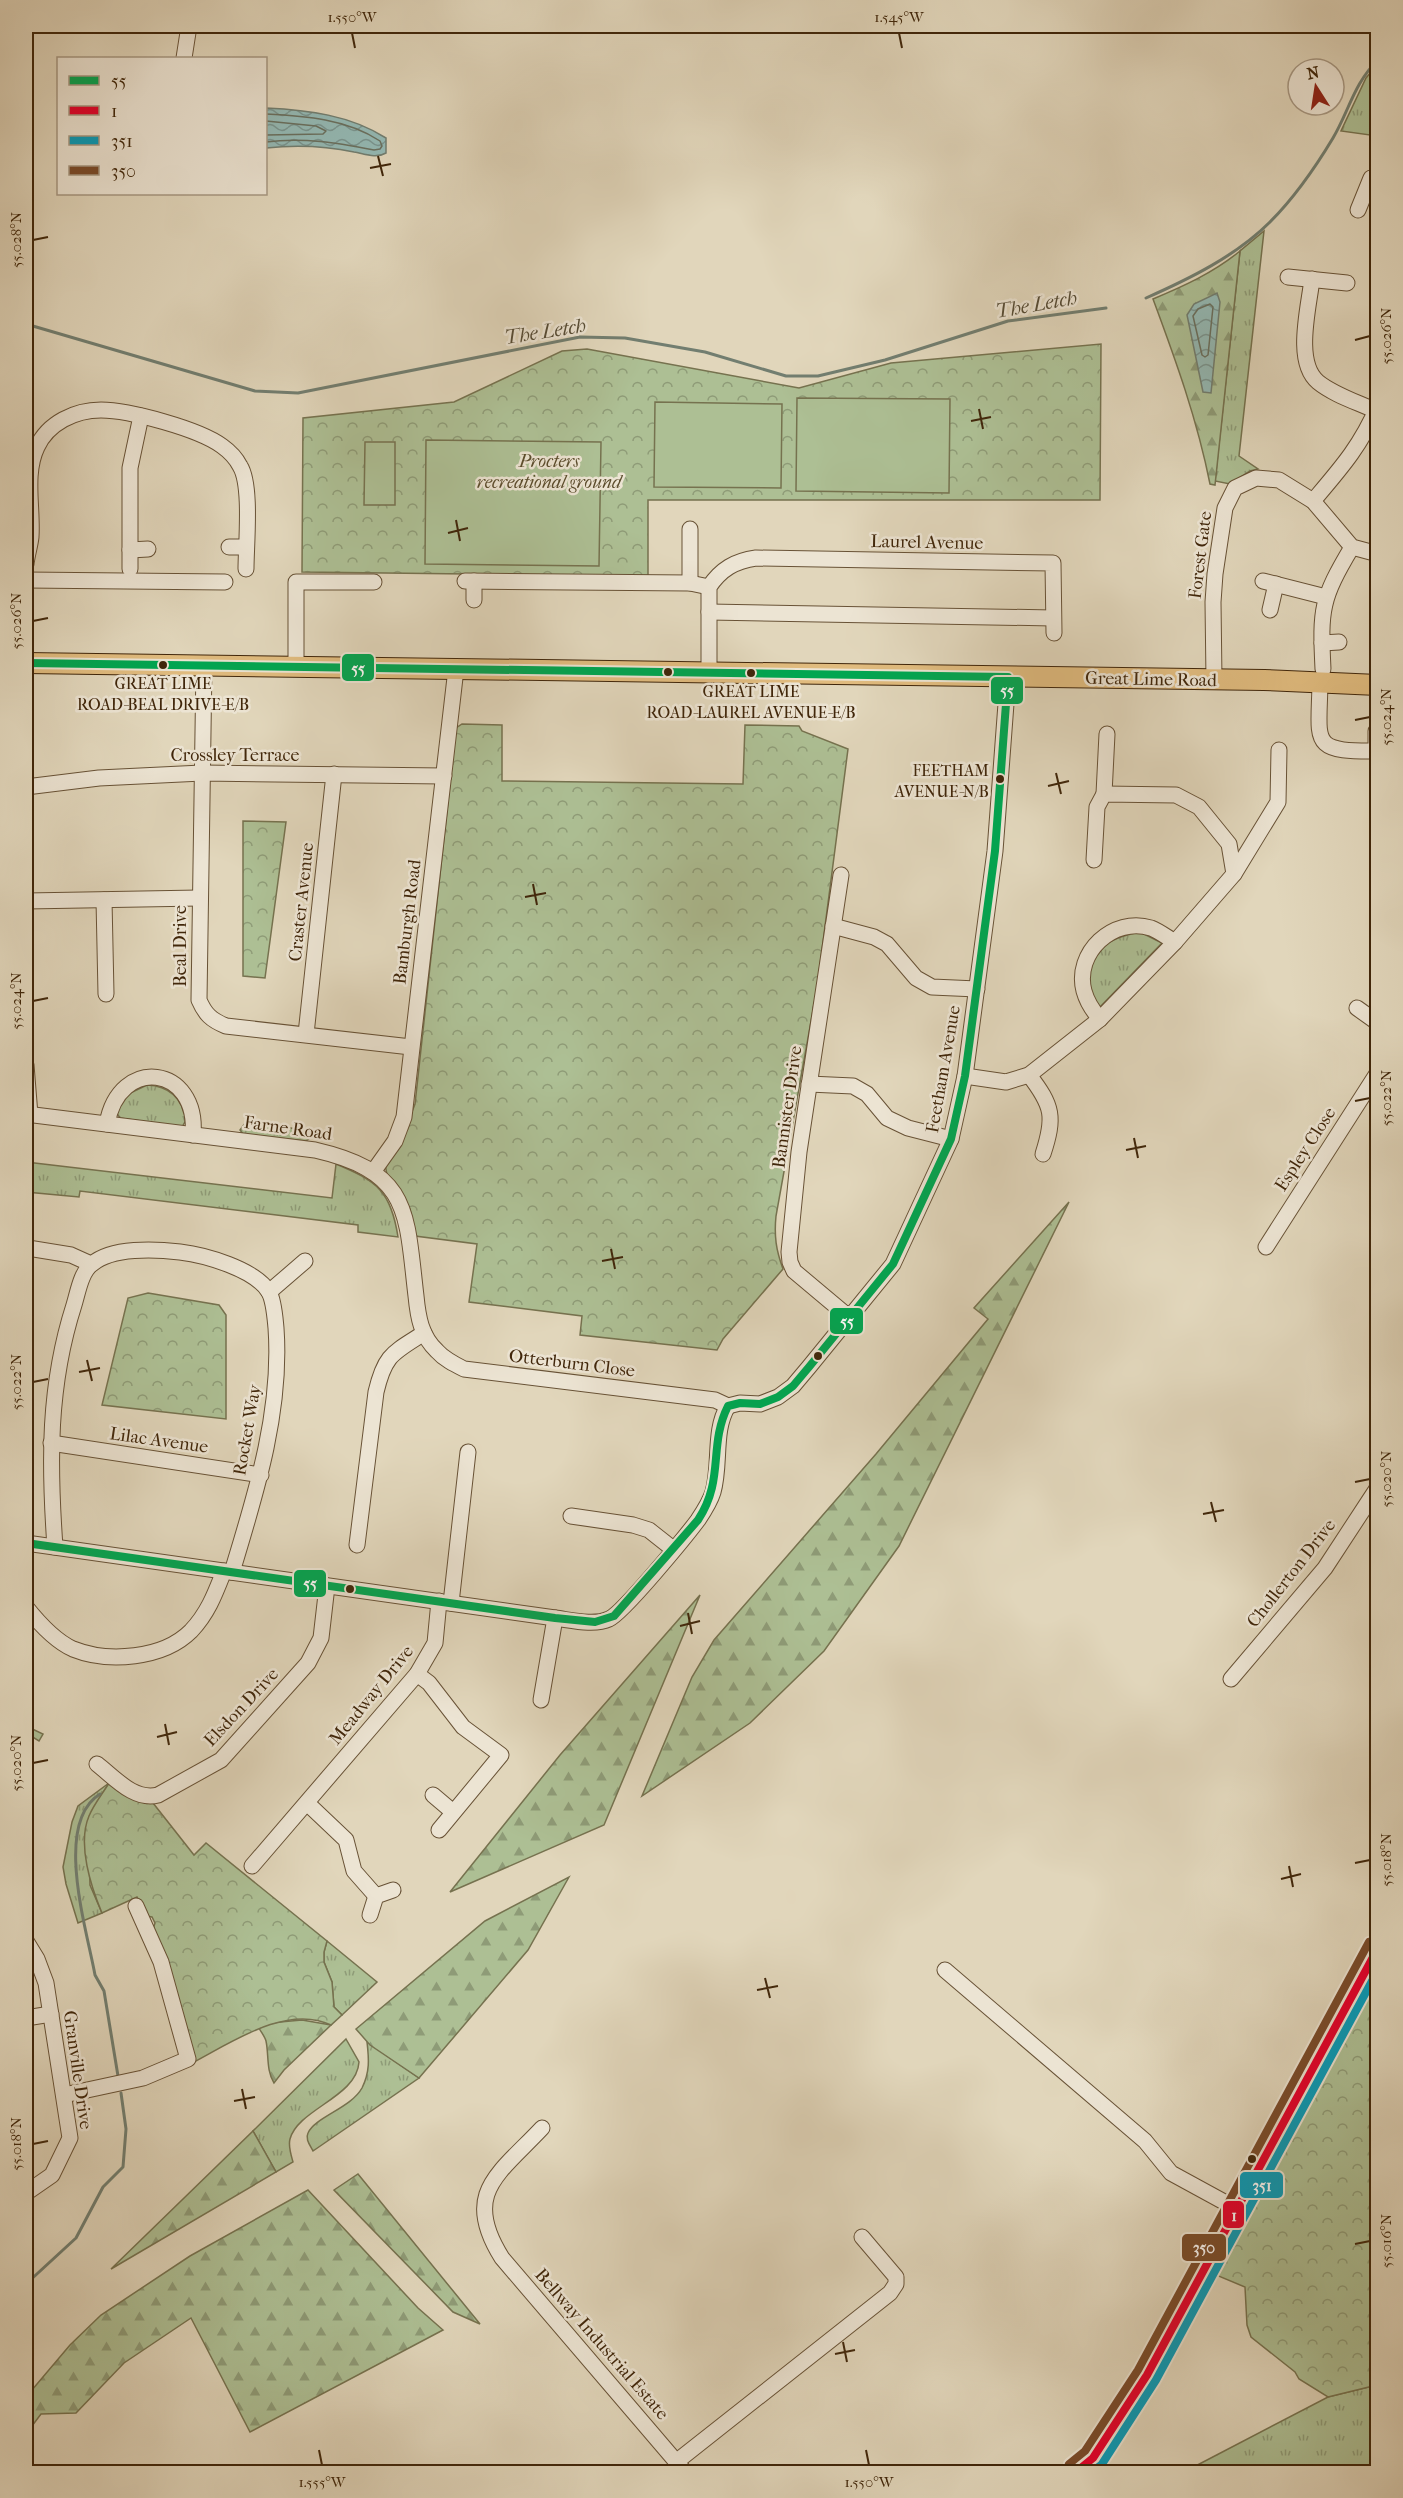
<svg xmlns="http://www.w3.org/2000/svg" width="1403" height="2498" viewBox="0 0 1403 2498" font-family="'IM FELL French Canon',serif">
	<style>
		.grass { fill: url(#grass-tufts); stroke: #76724f; stroke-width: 1.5 }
		.forest { fill: url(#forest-firs); stroke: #76724f; stroke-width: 1.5 }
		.park { fill: url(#park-crowns); stroke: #76724f; stroke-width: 1.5 }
		.pitch { fill: #adbf94; stroke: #76724f; stroke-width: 1.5 }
		.water { fill: url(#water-waves); stroke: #727e70; stroke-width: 1.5 }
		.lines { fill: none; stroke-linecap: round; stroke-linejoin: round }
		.shore { stroke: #6a705f; stroke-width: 1.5 }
		.stream { stroke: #727e70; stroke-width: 3 }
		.minor-casing { stroke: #685236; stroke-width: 17 }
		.major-casing { stroke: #40260a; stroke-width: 22 }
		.minor { stroke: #ece4d3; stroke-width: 15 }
		.major { stroke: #e0bb7e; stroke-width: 20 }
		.bus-1-casing { stroke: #ece4d3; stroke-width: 12 }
		.bus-2-casing { stroke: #ece4d3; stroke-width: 12 }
		.bus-3-casing { stroke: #ece4d3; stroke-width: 12 }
		.bus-4-casing { stroke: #ece4d3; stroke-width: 12 }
		.bus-1 { stroke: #00a651; stroke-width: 8 }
		.bus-2 { stroke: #e4002b; stroke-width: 8 }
		.bus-3 { stroke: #069cba; stroke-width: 8 }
		.bus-4 { stroke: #7a4b2a; stroke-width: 8 }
		.ticks { fill: none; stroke: #40260a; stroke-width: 2 }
		.bus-dot { fill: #40260a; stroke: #ece4d3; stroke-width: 2 }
		.labels { text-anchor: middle; stroke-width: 5; stroke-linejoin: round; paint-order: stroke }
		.bus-label { font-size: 16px; fill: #40260a; stroke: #ece4d3 }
		.park-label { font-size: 18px; font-style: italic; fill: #5b4c2c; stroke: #ece4d3 }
		.street-label { font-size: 18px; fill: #40260a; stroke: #ece4d3 }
		.water-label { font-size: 20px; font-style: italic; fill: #554b34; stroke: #ece4d3 }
		.line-badge { stroke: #ece4d3; stroke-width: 2 }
		.badge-label { font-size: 16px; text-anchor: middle; font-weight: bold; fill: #fff }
		.neatline { fill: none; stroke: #40260a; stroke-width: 2 }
		.ticks-label { font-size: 15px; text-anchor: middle; fill: #40260a }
	</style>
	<defs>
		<pattern id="grass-tufts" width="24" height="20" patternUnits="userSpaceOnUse" patternTransform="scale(1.5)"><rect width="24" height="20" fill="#adbf94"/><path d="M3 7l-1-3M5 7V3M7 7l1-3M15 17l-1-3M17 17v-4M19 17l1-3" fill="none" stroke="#8e9b77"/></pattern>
		<pattern id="forest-firs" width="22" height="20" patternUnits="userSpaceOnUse" patternTransform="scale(1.5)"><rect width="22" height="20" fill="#adbf94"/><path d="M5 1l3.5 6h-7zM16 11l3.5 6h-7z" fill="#8e9b77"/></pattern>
		<pattern id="park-crowns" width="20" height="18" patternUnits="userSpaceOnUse" patternTransform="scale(1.5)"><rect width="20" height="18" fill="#adbf94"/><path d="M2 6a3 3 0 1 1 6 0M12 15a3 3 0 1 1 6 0" fill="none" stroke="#8e9b77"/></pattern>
		<pattern id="water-waves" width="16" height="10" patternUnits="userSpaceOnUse" patternTransform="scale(1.5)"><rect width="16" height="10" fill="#94b9b4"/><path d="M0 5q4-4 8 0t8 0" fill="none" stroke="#7a9691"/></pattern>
	</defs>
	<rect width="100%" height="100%" fill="#e1d6bb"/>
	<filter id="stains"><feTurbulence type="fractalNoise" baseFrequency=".00333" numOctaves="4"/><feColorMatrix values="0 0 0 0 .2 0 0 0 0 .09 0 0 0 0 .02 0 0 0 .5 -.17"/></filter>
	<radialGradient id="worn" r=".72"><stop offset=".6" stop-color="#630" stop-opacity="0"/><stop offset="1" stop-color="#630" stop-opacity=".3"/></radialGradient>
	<g class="grass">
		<polygon points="1377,65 1377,136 1341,131 1366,78"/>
		<polygon points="1264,231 1239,456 1258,469 1250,471 1230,484 1215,481 1240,251"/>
		<path d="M1140,932L1162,943L1098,1009C1074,964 1093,941 1140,932Z"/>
		<path d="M147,1085C170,1086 182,1098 186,1120L182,1127L120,1118L116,1112L126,1095Z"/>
		<polygon points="246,1122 305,1130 310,1138 306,1141 243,1134 240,1130"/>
		<path d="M26,1162L332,1198L336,1164C377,1181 391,1191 398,1237L358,1232V1225L80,1191L79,1197L26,1192Z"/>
		<polygon points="26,1726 43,1734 39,1741 31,1736 27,1741 26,1740"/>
		<polygon points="109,1783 89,1817 90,1885 102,1913 78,1923 66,1884 63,1867 72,1822 78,1806"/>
		<polygon points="327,1941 377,1982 342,2015 334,2007 332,1982 324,1962 324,1952"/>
		<path d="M346,2039L359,2062C357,2097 298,2109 290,2139C288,2146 291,2155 293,2162L276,2172L253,2131Z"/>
		<path d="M367,2042L419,2078L313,2151C310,2145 305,2139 308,2133C315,2117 351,2108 362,2088C370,2072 369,2059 367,2042Z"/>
		<polygon points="1377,2385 1377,2472 1184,2472 1328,2397"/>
	</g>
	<g class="forest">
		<path d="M1240,251L1215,485L1210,484C1197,419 1176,361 1153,299C1184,286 1213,273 1240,251Z"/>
		<polygon points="1069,1202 899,1546 824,1651 750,1723 642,1796 692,1677 714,1640 876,1454 988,1319 974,1308"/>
		<polygon points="700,1595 604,1825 450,1892 560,1755"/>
		<polygon points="569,1877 528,1950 419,2078 370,2045 356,2029 485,1921"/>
		<path d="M302,2020L331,2025L284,2070L274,2083C266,2070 269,2055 266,2041C265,2037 261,2032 259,2028L269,2023Z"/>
		<polygon points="253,2131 276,2172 111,2269"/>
		<polygon points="358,2174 480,2324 453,2312 334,2190"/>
		<polygon points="308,2190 418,2308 443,2330 250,2432 191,2318 124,2363 76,2413 41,2414 26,2434 26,2397 70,2345 101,2315 190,2256"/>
	</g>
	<g class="park">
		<polygon points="1101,344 1100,500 648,500 648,576 302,572 303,418 454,402 562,351 587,349 799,388 891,363"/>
		<path d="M462,724L502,725V781L743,784L745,725L799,726L802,731L848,749L817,988L776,1216C774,1236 776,1250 783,1269L723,1339L717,1350L580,1335L582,1316L469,1302L477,1244L415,1236L410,1209L387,1175L385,1164L401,1140L415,1104L456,728Z"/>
		<polygon points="243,821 286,822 265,978 243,976"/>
		<polygon points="148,1293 219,1305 226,1315 226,1419 102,1405 128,1298"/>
		<path d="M109,1783L136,1799L153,1803L194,1855L206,1843L327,1941L324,1952V1962L332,1982L334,2007L342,2015L331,2025C287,2004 232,2042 194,2062L153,1929L155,1923L152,1917L146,1916L137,1897L102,1913C91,1887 77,1844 89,1816C94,1804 103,1793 109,1783Z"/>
		<polygon points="1377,1980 1377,2385 1328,2397 1299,2379 1295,2372 1251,2337 1247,2325 1245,2287 1216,2275"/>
	</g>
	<g class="pitch">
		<polygon points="797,398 950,399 949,493 796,491"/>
		<polygon points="655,402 782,404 781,488 654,487"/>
		<polygon points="426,440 601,442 599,566 425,564"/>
		<polygon points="365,442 395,442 395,505 364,505"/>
	</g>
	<g class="water">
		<path d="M266,108C308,110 350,115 386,138V153C376,159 365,154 354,152C325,146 295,145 266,148Z"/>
		<polygon points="1217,293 1220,302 1211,393 1203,392 1187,315 1194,304"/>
	</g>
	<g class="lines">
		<g class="shore">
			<path d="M266,114C305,116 347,119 380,141L382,146L380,149L374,150C338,143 303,137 266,142"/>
			<polyline points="266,121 316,126 326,131 323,134 266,135"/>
			<polygon points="1210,304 1213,307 1208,355 1205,357 1202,355 1193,316 1198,309"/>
		</g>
		<g class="stream">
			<path d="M1146,298C1189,279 1236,256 1270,222C1294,198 1315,168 1333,138C1349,111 1354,83 1378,60"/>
			<polyline points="26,324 255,391 298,393 580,337 625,338 705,352 786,376 818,376 885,360 1008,321 1106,308"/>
			<path d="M100,1794C53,1823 87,1930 95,1975L104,1991L118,2076"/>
			<polyline points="26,2284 76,2238 103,2187 123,2167 126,2129 121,2093"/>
		</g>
		<g class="minor-casing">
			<g id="minor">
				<polyline points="184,58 189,26"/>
				<polyline points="1358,210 1371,178"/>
				<polyline points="1288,277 1347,283"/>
				<path d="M1312,279C1309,307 1294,362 1318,382C1334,395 1357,402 1376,411"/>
				<path d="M1313,501C1341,468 1360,447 1378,406"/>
				<polyline points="690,529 690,583"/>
				<polyline points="229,547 246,547"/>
				<polyline points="130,550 148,549"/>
				<path d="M26,564C27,555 30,546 31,537C33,508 24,474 37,447C48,423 75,410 101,410C129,410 199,429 222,446C229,451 236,458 240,466C252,485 246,544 246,569"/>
				<polyline points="130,569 130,468 141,416"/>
				<polyline points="26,580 225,582"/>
				<polyline points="465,581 690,583 709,587"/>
				<polyline points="474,581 474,600"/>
				<polyline points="1263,581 1326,597"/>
				<polyline points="1270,610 1276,584"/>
				<polyline points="709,612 1053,618"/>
				<polyline points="1322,643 1339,642"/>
				<path d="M204,665L199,1000C205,1014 211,1020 226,1026L411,1047"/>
				<polyline points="296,666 296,582 374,582"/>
				<path d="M1323,669C1320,609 1321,599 1352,547"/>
				<path d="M709,674V587C721,569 735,561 756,558L1053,563L1054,633"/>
				<polyline points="1214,680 1213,602 1215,574 1225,508 1235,488 1256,478 1279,480 1313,501 1352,547 1378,554"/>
				<path d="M1320,682C1319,744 1309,752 1378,751"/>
				<polyline points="1376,751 1376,731"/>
				<polyline points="26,787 99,778 202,773 444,776"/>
				<polyline points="1104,794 1107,734"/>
				<polyline points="1094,860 1097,807 1104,794 1176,795 1199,807 1229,844 1234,874"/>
				<polyline points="841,875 799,1152 789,1252 790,1262 794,1271 850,1318"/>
				<polyline points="104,900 106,994"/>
				<polyline points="26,901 199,898"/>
				<polyline points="833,926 874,937 887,944 916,978 932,987 977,989"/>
				<polyline points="1357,1008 1378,1023"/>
				<path d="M1100,1019C1093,1011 1087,1002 1084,991C1074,953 1113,916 1151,928C1159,931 1168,938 1175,942"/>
				<polyline points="306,1034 334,774"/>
				<polyline points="26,1065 30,1115"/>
				<path d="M1029,1075C1053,1106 1055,1117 1043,1154"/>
				<polyline points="965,1076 1006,1082 1029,1075 1100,1019 1175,942 1234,874 1278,802 1279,750"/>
				<polyline points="809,1084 853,1086 867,1094 887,1118 908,1128 951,1139"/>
				<path d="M26,1114L315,1150C411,1172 406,1212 416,1296C418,1317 421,1336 437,1351C444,1359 454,1364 464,1369L715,1400L728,1406"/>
				<path d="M107,1124C119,1055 199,1065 193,1135"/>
				<polyline points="373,1172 395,1141 404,1117 456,669"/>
				<polyline points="1266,1247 1378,1072"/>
				<polyline points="28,1248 71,1255 91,1264"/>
				<polyline points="269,1292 305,1261"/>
				<polyline points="728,1406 740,1403 760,1404 778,1397 793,1386 809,1367 893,1264 951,1139 965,1076 995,851 1008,677"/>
				<polyline points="51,1443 261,1475"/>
				<polyline points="571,1516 633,1525 649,1530 673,1549"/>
				<path d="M26,1543L555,1618C571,1620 594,1626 609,1619C623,1613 686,1536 698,1520C704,1511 710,1502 713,1492C721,1465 713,1430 728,1406"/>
				<path d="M357,1545L376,1392C385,1354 393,1353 424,1333"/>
				<path d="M55,1547C49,1463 48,1386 74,1305C78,1292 81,1272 92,1264C112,1247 155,1249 180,1252C205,1255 255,1269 269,1292C274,1301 275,1318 276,1328C282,1411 256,1493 232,1572"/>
				<polyline points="451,1603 468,1452"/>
				<path d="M26,1607C38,1622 55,1641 73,1649C108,1663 163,1659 191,1631C208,1613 215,1594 224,1571"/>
				<polyline points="417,1674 429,1683 463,1727 501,1755 439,1830"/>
				<polyline points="1231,1679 1325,1568 1378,1487"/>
				<polyline points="541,1700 555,1618"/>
				<path d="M97,1764C115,1778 134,1801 158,1795L221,1760L308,1663L321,1638L327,1586"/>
				<polyline points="433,1795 453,1812"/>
				<polyline points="307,1803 346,1840 354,1871 376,1896"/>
				<polyline points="252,1866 417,1674 435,1643 439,1601"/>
				<polyline points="370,1915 376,1896 393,1890"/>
				<polyline points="26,1941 37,1959 46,1983 70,2138 52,2175 26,2193"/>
				<polyline points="945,1970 1145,2141 1171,2173 1237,2209"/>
				<polyline points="26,2018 51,2014"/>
				<polyline points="64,2095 143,2078 188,2059 161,1962 136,1906"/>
				<path d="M542,2128C499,2174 461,2193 502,2258L685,2472"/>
				<polyline points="676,2462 890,2293 896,2284 896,2277 862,2237"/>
			</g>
		</g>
		<g class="major-casing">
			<g id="major">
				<polyline points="26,663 1264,680 1378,685"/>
				<polyline points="1076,2472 1093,2458 1147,2375 1378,1947"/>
			</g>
		</g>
		<use href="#minor" class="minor"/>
		<use href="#major" class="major"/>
		<g class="bus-1-casing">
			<path id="bus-1" d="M26,663L1008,677L995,851L965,1076L951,1139L893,1264L809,1367L793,1386L778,1397L760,1404L740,1403L728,1406C708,1446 725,1479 698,1520L614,1616L595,1622L555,1618L26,1543"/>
		</g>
		<g class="bus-2-casing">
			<polyline id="bus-2" points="1076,2472 1093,2458 1147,2375 1378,1948"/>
		</g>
		<g class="bus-3-casing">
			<polyline id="bus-3" points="1092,2472 1102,2464 1156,2380 1378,1970"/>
		</g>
		<g class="bus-4-casing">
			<polyline id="bus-4" points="1069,2464 1085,2451 1138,2370 1369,1942"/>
		</g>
		<use href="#bus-1" class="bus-1"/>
		<use href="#bus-2" class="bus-2"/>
		<use href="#bus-3" class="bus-3"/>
		<use href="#bus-4" class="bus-4"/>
	</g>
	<path class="ticks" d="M352,33L355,48M899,33L902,48M378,156L383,176M370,168L391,164M33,240L48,237M1355,340L1370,336M979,409L983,429M971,421L991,417M456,520L460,541M448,533L468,528M33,621L48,618M1355,720L1370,717M1056,773L1061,794M1048,786L1069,781M533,884L537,905M525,897L546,893M33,1001L48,998M1355,1101L1370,1098M1134,1138L1138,1158M1126,1150L1146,1146M611,1249L615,1269M602,1261L623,1257M87,1360L92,1381M79,1372L100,1368M33,1382L48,1379M1355,1482L1370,1479M1211,1502L1216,1522M1203,1514L1224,1510M688,1613L692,1634M680,1626L700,1621M165,1724L169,1745M157,1737L177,1732M33,1763L48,1760M1355,1863L1370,1860M1289,1866L1293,1887M1281,1879L1301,1874M765,1978L770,1998M757,1990L778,1986M242,2089L246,2109M234,2101L255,2097M33,2144L48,2141M1355,2244L1370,2241M843,2342L847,2362M835,2354L855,2350M319,2450L322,2465M866,2450L869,2465"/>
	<g class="bus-dot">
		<circle cx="163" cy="665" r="5"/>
		<circle cx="668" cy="672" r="5"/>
		<circle cx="751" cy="673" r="5"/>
		<circle cx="1000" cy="779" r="5"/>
		<circle cx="818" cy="1356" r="5"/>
		<circle cx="350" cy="1589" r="5"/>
		<circle cx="1252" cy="2159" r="5"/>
	</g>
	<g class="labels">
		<g class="bus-label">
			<text x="163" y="689">GREAT LIME<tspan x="163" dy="21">ROAD-BEAL DRIVE-E/B</tspan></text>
			<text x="751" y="697">GREAT LIME<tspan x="751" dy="21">ROAD-LAUREL AVENUE-E/B</tspan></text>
			<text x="989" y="776" text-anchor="end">FEETHAM<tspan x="989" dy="21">AVENUE-N/B</tspan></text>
		</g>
		<g class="park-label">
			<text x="549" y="467">Procters<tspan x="549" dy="21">recreational ground</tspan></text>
		</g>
		<g class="street-label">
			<text transform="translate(927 542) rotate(1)" y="6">Laurel Avenue</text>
			<text transform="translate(1200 555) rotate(-83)" y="6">Forest Gate</text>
			<text transform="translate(1151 679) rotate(1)" y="6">Great Lime Road</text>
			<text x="235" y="761">Crossley Terrace</text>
			<text transform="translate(301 902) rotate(-84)" y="6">Craster Avenue</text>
			<text transform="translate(407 922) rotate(-83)" y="6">Bamburgh Road</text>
			<text transform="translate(180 946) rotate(-90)" y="6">Beal Drive</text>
			<text transform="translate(943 1069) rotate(-80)" y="6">Feetham Avenue</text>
			<text transform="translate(787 1107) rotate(-82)" y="6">Bannister Drive</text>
			<text transform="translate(288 1128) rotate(8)" y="6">Farne Road</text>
			<text transform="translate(1305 1149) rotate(-57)" y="6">Espley Close</text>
			<text transform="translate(572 1363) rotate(7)" y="6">Otterburn Close</text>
			<text transform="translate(247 1430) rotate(-80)" y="6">Rocket Way</text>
			<text transform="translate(159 1440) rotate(8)" y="6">Lilac Avenue</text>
			<text transform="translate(1291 1573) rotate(-52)" y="6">Chollerton Drive</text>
			<text transform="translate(371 1695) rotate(-51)" y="6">Meadway Drive</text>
			<text transform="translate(241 1707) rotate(-47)" y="6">Elsdon Drive</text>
			<text transform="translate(78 2070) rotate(82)" y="6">Granville Drive</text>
			<text transform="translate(602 2344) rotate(49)" y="6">Bellway Industrial Estate</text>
		</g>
		<g class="water-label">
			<text transform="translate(1036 304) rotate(-10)" y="7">The Letch</text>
			<text transform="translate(545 331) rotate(-9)" y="7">The Letch</text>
		</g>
	</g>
	<g class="line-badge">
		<rect x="341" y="653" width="34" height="29" rx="6" fill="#00a651"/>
		<rect x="990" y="676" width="34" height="29" rx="6" fill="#00a651"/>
		<rect x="829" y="1307" width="35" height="28" rx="6" fill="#00a651"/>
		<rect x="293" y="1569" width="34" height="29" rx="6" fill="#00a651"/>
		<rect x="1239" y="2171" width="45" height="28" rx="6" fill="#069cba"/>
		<rect x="1222" y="2200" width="23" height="29" rx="6" fill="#e4002b"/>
		<rect x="1181" y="2233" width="46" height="29" rx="6" fill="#7a4b2a"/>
	</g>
	<g class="badge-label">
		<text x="358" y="674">55</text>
		<text x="1007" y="696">55</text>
		<text x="847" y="1327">55</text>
		<text x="310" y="1589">55</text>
		<text x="1262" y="2191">351</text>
		<text x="1234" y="2221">1</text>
		<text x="1204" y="2253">350</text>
	</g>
	<rect width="1403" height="2498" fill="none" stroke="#e1d6bb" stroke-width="66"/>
	<rect x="57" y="57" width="210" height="138" fill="#ece4d3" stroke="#a79883" stroke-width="1.5"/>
	<rect x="69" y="76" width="30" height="9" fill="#00a651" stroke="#a79883" stroke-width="1.5"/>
	<text x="111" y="87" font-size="18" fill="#40260a">55</text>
	<rect x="69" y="106" width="30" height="9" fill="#e4002b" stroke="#a79883" stroke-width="1.5"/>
	<text x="111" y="117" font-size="18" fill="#40260a">1</text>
	<rect x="69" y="136" width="30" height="9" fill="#069cba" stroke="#a79883" stroke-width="1.5"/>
	<text x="111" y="147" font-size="18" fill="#40260a">351</text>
	<rect x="69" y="166" width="30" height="9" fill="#7a4b2a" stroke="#a79883" stroke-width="1.5"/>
	<text x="111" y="177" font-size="18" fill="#40260a">350</text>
	<g transform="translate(1316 87) rotate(348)"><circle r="28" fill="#ece4d3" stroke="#a79883" stroke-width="1.5"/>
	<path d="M0-4.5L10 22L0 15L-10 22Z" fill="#8f2418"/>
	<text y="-9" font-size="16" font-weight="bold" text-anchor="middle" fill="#40260a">N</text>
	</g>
	<rect x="33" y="33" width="1337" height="2432" class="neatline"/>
	<g class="ticks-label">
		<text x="352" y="22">1.550°W</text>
		<text x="899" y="22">1.545°W</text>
		<text transform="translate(16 240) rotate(-90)" y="5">55.028°N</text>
		<text transform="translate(1386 336) rotate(-90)" y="5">55.026°N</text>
		<text transform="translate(16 621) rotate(-90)" y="5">55.026°N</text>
		<text transform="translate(1386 717) rotate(-90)" y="5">55.024°N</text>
		<text transform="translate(16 1001) rotate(-90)" y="5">55.024°N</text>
		<text transform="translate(1386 1098) rotate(-90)" y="5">55.022°N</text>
		<text transform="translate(16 1382) rotate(-90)" y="5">55.022°N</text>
		<text transform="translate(1386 1479) rotate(-90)" y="5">55.020°N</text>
		<text transform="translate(16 1763) rotate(-90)" y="5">55.020°N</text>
		<text transform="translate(1386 1860) rotate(-90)" y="5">55.018°N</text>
		<text transform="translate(16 2144) rotate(-90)" y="5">55.018°N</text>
		<text transform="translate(1386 2241) rotate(-90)" y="5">55.016°N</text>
		<text x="322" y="2487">1.555°W</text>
		<text x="869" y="2487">1.550°W</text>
	</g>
	<rect width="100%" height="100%" filter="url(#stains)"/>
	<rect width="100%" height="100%" fill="url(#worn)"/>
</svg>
